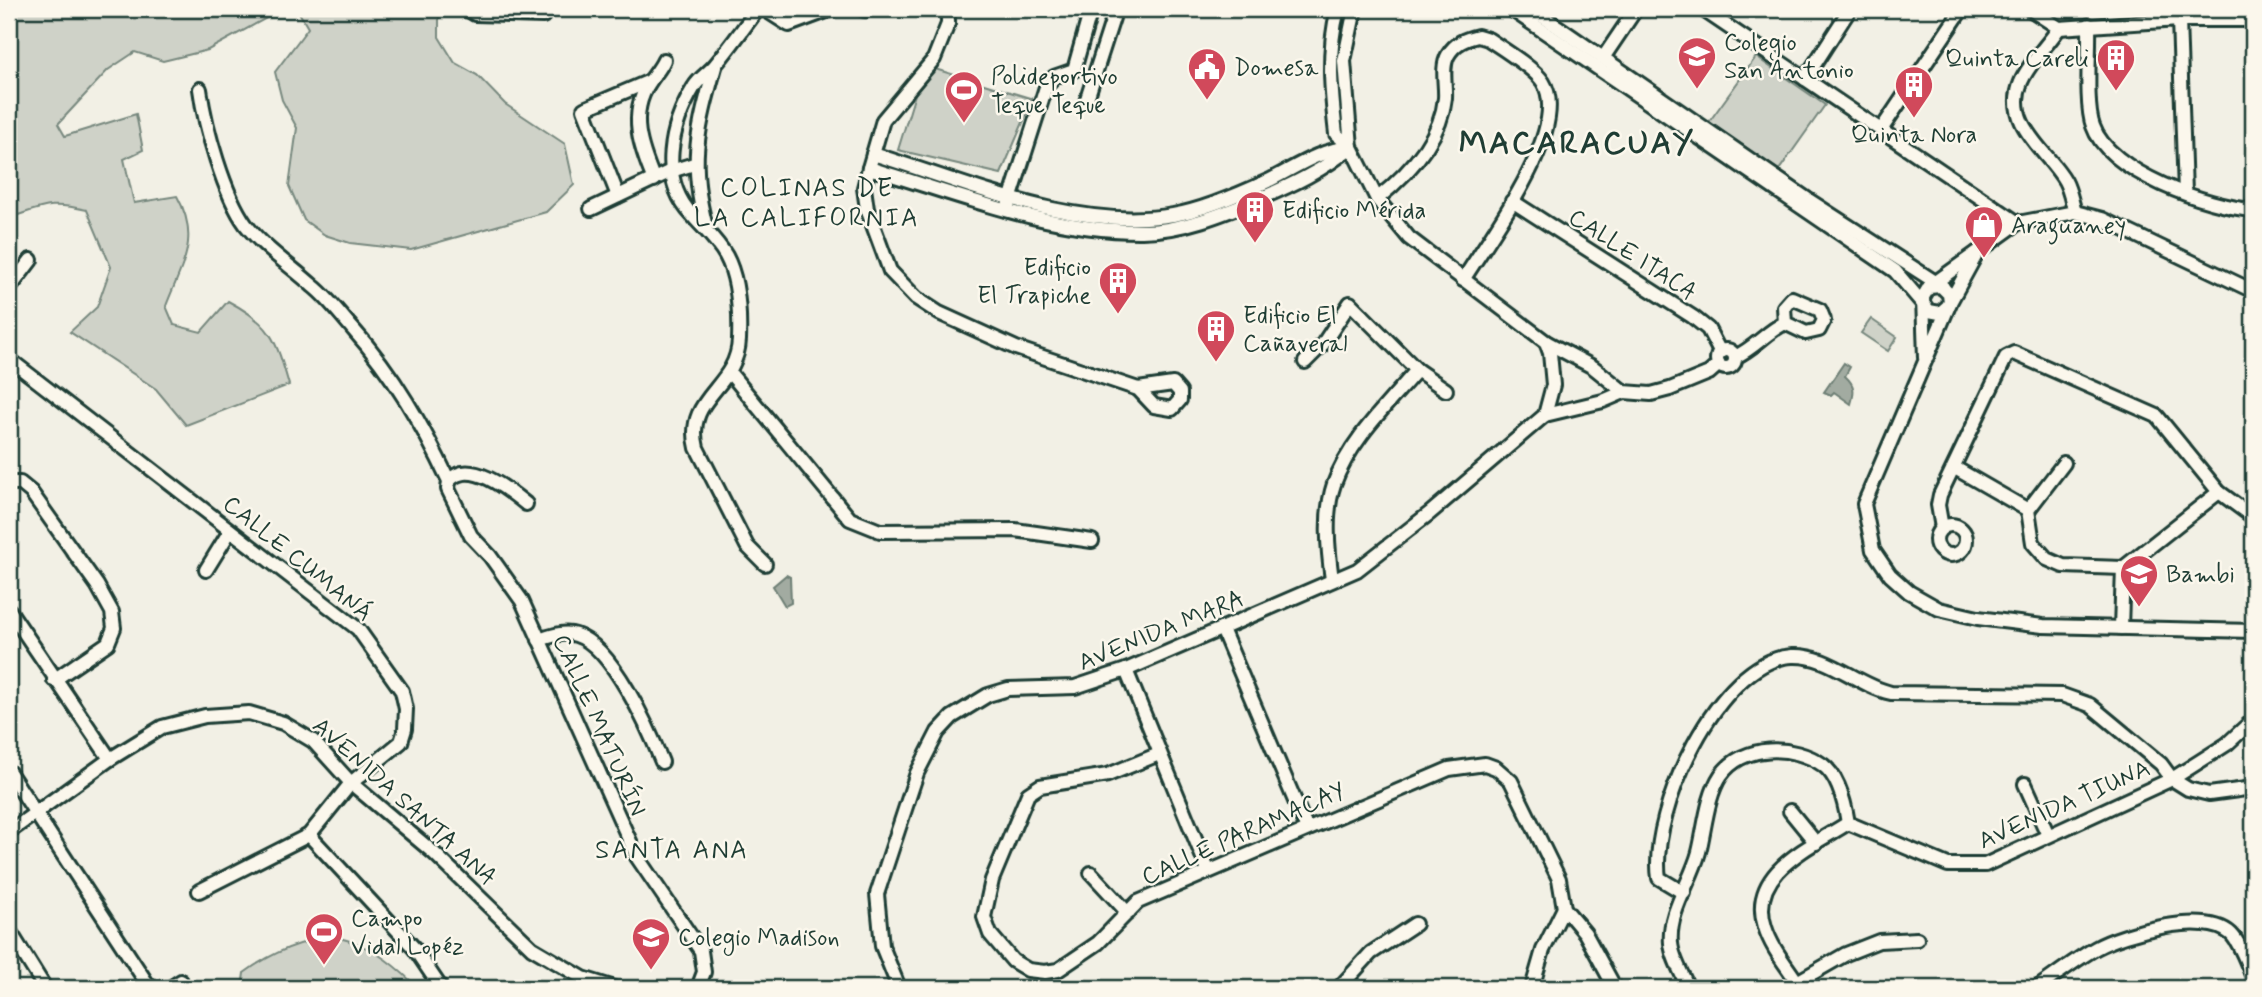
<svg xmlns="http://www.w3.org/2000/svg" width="2262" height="997" viewBox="0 0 2262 997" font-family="Mynerve,sans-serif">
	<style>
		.green { fill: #cfd2c8; stroke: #77887e; stroke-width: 2 }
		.water { fill: #a2aba1; stroke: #6e7f75; stroke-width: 2 }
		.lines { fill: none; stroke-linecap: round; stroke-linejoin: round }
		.minor-casing { stroke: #1f3d34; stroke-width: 18 }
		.minor { stroke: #fbf7ec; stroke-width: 12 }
		.labels { text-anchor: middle; stroke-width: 5; stroke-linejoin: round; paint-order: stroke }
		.poi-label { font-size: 24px; fill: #1f3d34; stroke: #fbf7ec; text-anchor: start }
		.street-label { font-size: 24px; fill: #1f3d34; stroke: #fbf7ec }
		.neighbourhood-label { font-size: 26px; letter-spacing: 2px; fill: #1f3d34; stroke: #fbf7ec }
		.district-label { font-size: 32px; font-weight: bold; letter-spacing: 2px; fill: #1f3d34; stroke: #fbf7ec }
	</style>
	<rect width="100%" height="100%" fill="#f2f0e5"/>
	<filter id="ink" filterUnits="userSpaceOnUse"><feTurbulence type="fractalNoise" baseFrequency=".0143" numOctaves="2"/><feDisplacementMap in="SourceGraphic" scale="14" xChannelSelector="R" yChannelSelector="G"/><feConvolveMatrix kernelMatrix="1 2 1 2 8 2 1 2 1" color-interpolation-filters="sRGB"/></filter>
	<g filter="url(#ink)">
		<g class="green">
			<path d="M9,9H283L208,50L163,61L135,52L108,70L58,124L65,136L136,114L143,150L124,159L134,203L177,196C201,239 182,264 166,306L174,325L201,332L228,301C272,324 276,340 289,385L186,425L156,389L70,332L97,307L111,267L87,210C49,201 44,207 9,218Z"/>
			<polygon points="297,9 439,9 439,37 455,63 477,75 505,104 565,144 574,185 546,212 411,250 350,243 325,235 304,220 289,186 297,128 282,100 275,72 308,28"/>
			<polygon points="1756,57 1825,105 1779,170 1709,122"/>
			<polygon points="935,69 1033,99 1001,174 898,150 916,91"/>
			<polygon points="1871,319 1897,337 1888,351 1861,333"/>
			<path d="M335,937C368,944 389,960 413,983V988H242L244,973C271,953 301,940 335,937Z"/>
		</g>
		<g class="water">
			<path d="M1844,363L1850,367L1845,376C1855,385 1855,391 1851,404L1834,392L1831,395L1824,392Z"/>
			<polygon points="786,575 790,577 791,603 785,606 773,586"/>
		</g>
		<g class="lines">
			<g class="minor-casing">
				<g id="minor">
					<polyline points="467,9 475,14 543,16 549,9"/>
					<path d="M758,9C744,27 731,46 716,64C710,72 699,78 694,87C671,125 658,179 692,215C704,229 717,240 726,256C739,280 740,313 739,340C737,388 684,397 697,448L747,546L765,564"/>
					<polyline points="764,9 789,25 832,9"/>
					<polyline points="862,9 865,10"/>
					<polyline points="948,9 948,24 934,59 883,120 869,168 864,188 867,209 890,271 916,298 939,313 1016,348 1138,389 1154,406 1172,409 1180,400 1180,392 1173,384 1138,389"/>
					<path d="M1338,9C1327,51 1331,91 1336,134L1351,147"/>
					<polyline points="1355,9 1344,61 1351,147 1377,199 1409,238 1546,342 1593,367 1624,392 1651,394 1670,389 1709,373 1718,365"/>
					<polyline points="1511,9 1895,271 1929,311 1940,313 1948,306 1977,253"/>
					<polyline points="1532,9 1807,199 1943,287"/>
					<polyline points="1702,9 2018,223"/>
					<polyline points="2030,9 2059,28"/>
					<polyline points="2179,20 2185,193"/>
					<path d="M2089,25C2090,51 2085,104 2093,126C2109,173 2209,207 2253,210"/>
					<path d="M2059,28C2047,46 2029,63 2021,82C2003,124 2049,152 2065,181C2070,190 2072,203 2075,212"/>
					<polyline points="2059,28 2179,20 2253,20"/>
					<polyline points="1603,58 1636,9"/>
					<polyline points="1805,79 1850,9"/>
					<path d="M200,89C205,127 224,195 246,225C265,249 291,266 313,286C328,298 340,314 353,329C394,375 423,426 449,481L448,489L471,536L490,556L522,601L637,857L701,951L704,972L698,988"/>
					<polyline points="1086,102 1113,18 1112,9"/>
					<polyline points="1881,130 1962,9"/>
					<path d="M873,154C965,182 1076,232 1173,215C1203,210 1240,194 1268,181C1296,167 1319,150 1351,147"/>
					<path d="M869,168C957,194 1049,232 1142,231C1181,231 1223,214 1259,199C1292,185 1324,170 1351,147"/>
					<path d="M654,180C641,149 628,115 649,83C654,75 660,69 664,60"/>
					<polyline points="618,196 584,109 650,81"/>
					<path d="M1377,199C1408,174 1441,140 1445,98C1446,85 1441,67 1448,55C1455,43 1465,39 1478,36L1488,39C1503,49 1534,68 1543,82C1572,129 1488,239 1463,280"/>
					<polyline points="1512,201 1693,317 1708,329 1720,352"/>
					<polyline points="1009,203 1046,87 1054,77 1074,70 1090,13 1097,9"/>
					<polyline points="591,209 671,171 694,164"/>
					<path d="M706,227C689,162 697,131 715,67"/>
					<polyline points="1929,287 2018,223 2075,212 2102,219 2253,291"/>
					<polyline points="9,289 31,260"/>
					<polygon points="1792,298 1820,310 1824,320 1819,330 1806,333 1785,323 1784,307"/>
					<circle cx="1726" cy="359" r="9"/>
					<path d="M1735,357C1755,348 1766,332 1785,323"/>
					<polyline points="1925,358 1923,297 1929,287 1941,286 1949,294 1950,303 1864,504 1873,550 1890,575 1909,592 1939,609 1978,618 2043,626 2253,631"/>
					<polyline points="9,359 358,629 402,691 406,709 405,729 401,742 351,783 309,835 199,891"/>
					<polyline points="1305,362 1323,344 1350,303 1417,370 1446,390"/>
					<polyline points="730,373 850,519 880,531 1015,530 1092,541"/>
					<polyline points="1545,415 1603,401 1624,392"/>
					<polyline points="2064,463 2028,510 2033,543 2047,559 2063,566 2123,568 2219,492"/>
					<polyline points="1955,468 2028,510"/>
					<path d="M449,481C469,457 510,491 526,504"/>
					<polyline points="9,483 20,483 31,492 97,585 112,612 114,628 108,643 54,680"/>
					<circle cx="1951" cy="540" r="15"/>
					<polyline points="1942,528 1938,505 1940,495 2006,357 2014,353 2157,416 2219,492 2253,517"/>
					<polyline points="206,570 230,531"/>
					<path d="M1332,580C1328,550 1324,513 1334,484C1349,441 1388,404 1417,370"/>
					<polyline points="9,610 110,759"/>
					<polyline points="2121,628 2123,568"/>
					<polyline points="1222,629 1306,827"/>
					<path d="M539,640C551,636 564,631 576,635C612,646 649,729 662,762"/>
					<polyline points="1126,670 1208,870"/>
					<polyline points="1159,754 1108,775 1040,786 1028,794 992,880 984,917 990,934 1013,961 1028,970 1045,972 1058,970 1098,943 1138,902 1449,769 1485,764 1496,768 1511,781 1559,879 1564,908 1585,933 1615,988"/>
					<polyline points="9,772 150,988"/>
					<polyline points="2025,784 2048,835"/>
					<polyline points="1790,811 1816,843"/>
					<polyline points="1848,823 1948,865 1985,865 2172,779 2227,744 2253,720"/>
					<polyline points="9,832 110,759 162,727 205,716 249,713 283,723 313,741 351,783 434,853 532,948 583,978 615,988"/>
					<polyline points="309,835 414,948 441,988"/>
					<polyline points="1091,873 1128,913"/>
					<path d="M1684,893L1659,878C1649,813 1718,660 1792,656C1829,654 1856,685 1891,693L2062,695L2090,705L2161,764L2172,779L2188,789L2209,794L2253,788"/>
					<polyline points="9,930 45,988"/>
					<polyline points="1797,982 1846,954 1879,941 1917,939"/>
					<polyline points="170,988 181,981"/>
					<polyline points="899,988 882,946 877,894 917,773 938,732 952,717 988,695 1008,689 1075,687 1126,670 1357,570 1430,513 1545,415 1553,385 1550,353 1546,342"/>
					<polyline points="1339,988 1371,953 1415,924"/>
					<polyline points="1532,988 1543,950 1564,908"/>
					<path d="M1688,988C1683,975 1672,958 1671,943C1668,912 1691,882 1699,852C1705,828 1707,796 1721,775C1743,744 1793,744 1823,765C1839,777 1845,804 1848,823"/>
					<path d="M1801,988C1789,968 1772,950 1765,927C1747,872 1811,847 1848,823"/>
					<path d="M2037,988C2056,975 2075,960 2096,948C2123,933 2206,910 2231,934C2241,944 2247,964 2253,977"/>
				</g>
			</g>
			<use href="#minor" class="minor"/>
		</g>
	</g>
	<defs>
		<g id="school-pin" transform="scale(2.0125)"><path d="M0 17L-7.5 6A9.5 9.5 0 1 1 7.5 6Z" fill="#d1495b" stroke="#fbf7ec"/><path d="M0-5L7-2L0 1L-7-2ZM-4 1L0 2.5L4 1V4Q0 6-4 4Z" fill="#fff"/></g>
		<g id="building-pin" transform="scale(2.0125)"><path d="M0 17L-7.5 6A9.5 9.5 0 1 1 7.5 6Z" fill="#d1495b" stroke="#fbf7ec"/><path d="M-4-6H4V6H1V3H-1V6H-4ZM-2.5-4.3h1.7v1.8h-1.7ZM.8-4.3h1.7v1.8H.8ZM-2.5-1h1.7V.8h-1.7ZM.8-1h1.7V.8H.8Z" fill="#fff"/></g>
		<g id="civic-pin" transform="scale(2.0125)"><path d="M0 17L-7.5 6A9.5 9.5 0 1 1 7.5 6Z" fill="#d1495b" stroke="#fbf7ec"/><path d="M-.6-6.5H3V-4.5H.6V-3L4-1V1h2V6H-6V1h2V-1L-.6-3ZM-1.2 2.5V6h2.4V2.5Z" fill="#fff"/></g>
		<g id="stadium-pin" transform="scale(2.0125)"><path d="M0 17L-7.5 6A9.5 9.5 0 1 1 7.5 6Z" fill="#d1495b" stroke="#fbf7ec"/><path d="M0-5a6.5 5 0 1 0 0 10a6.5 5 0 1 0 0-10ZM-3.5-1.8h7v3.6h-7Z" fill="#fff"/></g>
		<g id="shop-pin" transform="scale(2.0125)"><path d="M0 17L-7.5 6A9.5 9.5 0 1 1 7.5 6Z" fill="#d1495b" stroke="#fbf7ec"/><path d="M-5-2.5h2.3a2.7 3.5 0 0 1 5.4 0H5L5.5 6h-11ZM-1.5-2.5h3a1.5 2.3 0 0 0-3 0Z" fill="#fff"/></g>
	</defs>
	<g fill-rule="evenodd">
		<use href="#school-pin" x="1697" y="56"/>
		<use href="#building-pin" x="2116" y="58"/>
		<use href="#civic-pin" x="1207" y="67"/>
		<use href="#building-pin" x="1914" y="85"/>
		<use href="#stadium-pin" x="964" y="90"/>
		<use href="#building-pin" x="1255" y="210"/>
		<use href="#shop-pin" x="1984" y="225"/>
		<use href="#building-pin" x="1118" y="281"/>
		<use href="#building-pin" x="1216" y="329"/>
		<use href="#school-pin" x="2139" y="574"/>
		<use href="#stadium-pin" x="324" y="932"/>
		<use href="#school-pin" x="651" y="937"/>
	</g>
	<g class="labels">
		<g class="poi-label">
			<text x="1724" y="50">Colegio<tspan x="1724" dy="28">San Antonio</tspan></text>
			<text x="2089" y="66" text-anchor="end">Quinta Careli</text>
			<text x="1234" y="75">Domesa</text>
			<text x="991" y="84">Polideportivo<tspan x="991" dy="28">Teque Teque</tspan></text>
			<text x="1914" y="142" text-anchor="middle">Quinta Nora</text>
			<text x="1282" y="218">Edificio Mérida</text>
			<text x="2011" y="233">Araguaney</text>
			<text x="1091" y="275" text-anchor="end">Edificio<tspan x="1091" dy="28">El Trapiche</tspan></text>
			<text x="1243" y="323">Edificio El<tspan x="1243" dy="28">Cañaveral</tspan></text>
			<text x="2166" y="582">Bambi</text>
			<text x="351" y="926">Campo<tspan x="351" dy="28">Vidal Lopéz</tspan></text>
			<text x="678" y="945">Colegio Madison</text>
		</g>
		<g class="street-label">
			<text transform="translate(1633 254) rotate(33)" y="8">CALLE ITACA</text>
			<text transform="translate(298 558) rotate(39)" y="8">CALLE CUMANÁ</text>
			<text transform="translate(1161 630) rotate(-22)" y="8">AVENIDA MARA</text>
			<text transform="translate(600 725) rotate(66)" y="8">CALLE MATURÍN</text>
			<text transform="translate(405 801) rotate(42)" y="8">AVENIDA SANTA ANA</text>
			<text transform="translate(2064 804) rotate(-24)" y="8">AVENIDA TIUNA</text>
			<text transform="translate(1243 833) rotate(-24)" y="8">CALLE PARAMACAY</text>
		</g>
		<g class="neighbourhood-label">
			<text x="807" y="196">COLINAS DE<tspan x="807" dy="30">LA CALIFORNIA</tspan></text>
			<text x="672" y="858">SANTA ANA</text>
		</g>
		<g class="district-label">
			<text x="1577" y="153">MACARACUAY</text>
		</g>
	</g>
	<rect width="2262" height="997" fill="none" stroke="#fbf7ec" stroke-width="35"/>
	<rect x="18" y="18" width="2227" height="962" fill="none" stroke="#1f3d34" stroke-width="2.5" filter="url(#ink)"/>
</svg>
